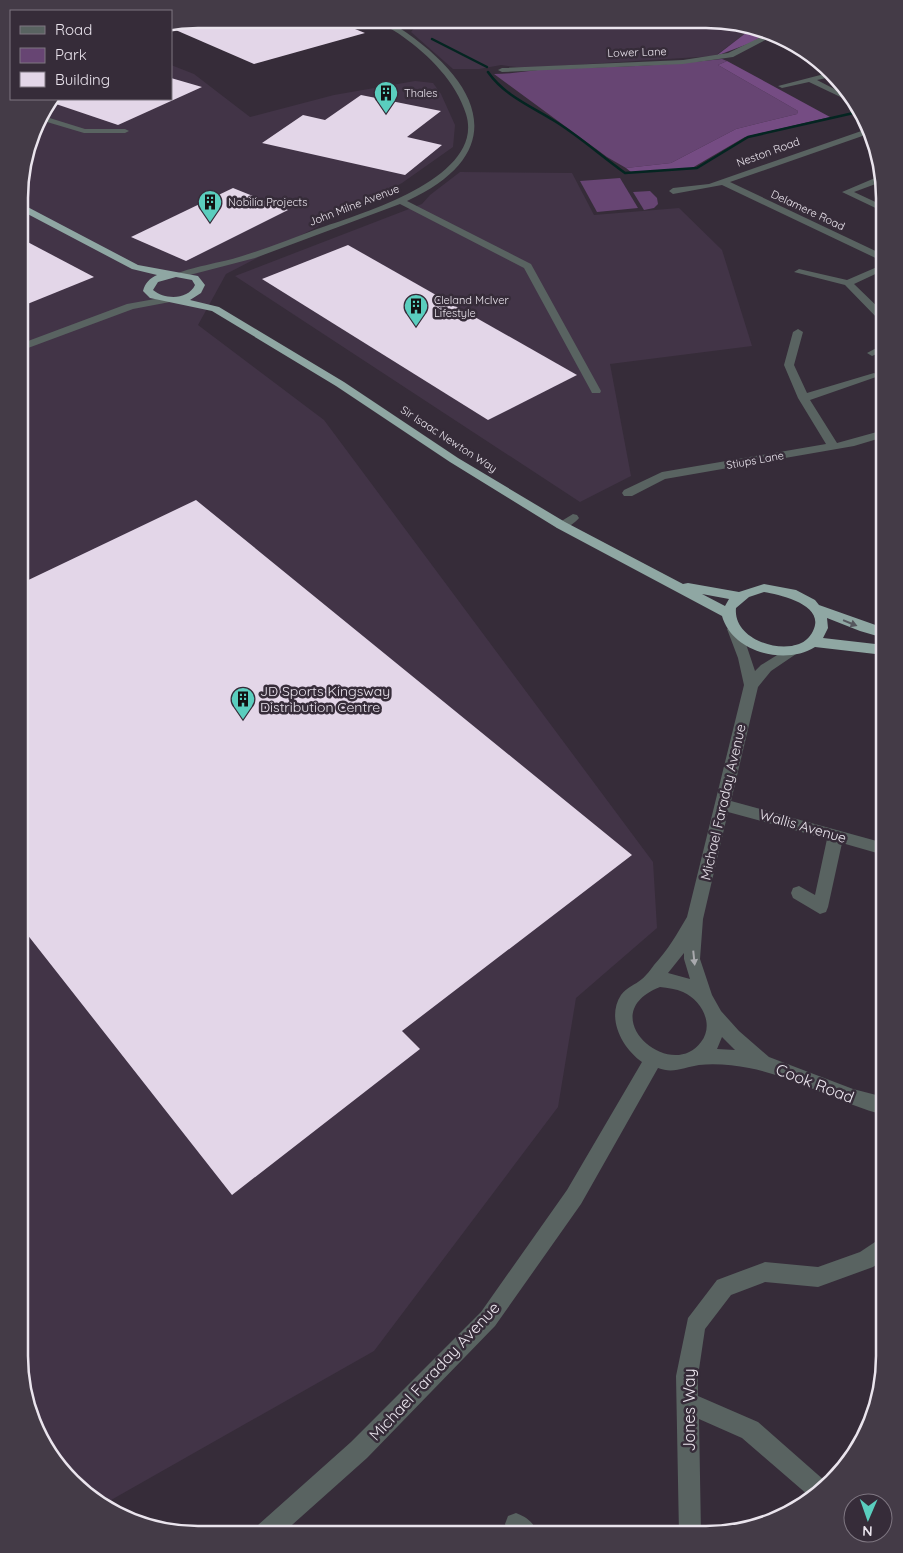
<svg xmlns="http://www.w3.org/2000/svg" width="903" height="1553" viewBox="0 0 903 1553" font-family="Quicksand,sans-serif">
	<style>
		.built { fill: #423447 }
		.green { fill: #674573 }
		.forest { fill: #754c83 }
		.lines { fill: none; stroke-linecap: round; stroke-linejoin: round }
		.stream { stroke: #042521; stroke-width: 2.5 }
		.building { fill: #e3d6e8 }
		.street { fill: #596361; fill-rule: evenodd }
		.highway { fill: #8fa7a3; fill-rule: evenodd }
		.oneway { fill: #55575e }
		.oneway2 { fill: #a9aaae }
		.labels { text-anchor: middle; stroke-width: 5; stroke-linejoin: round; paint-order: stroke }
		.far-street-label { font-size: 11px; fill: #eae4ed; stroke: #362c39 }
		.far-poi-label { font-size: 11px; fill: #eae4ed; stroke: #362c39; text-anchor: start }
		.poi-label { font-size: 14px; fill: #eae4ed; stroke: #362c39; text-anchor: start }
		.street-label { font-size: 14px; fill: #eae4ed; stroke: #362c39 }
		.near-street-label { font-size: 16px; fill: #eae4ed; stroke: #362c39 }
		.rim { fill: none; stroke: #eae4ed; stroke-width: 2.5 }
	</style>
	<rect width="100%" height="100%" fill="#362c39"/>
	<g class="built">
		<polygon points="487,20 729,20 751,29 715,56 524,68 501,65 479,69 453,69 411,32 415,27 420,26 455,26"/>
		<polygon points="171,65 194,74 250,117 334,95 415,81 433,83 441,94 455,125 453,147 402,183 226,274 198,325 324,420 653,862 657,928 576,998 558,1107 374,1351 104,1504 89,1498 32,1424 19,1356 20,174 37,118 52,99 171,99"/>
		<polygon points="460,172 572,173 594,215 679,208 722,250 752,346 610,364 631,476 580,502 235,276 422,204 430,195"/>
	</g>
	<g class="green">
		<path d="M722,59L727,61L718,65L798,111L797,114L736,129L671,163L626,168L607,157L494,74C513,74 532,70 551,69C608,67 665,66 722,59Z"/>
		<polygon points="620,178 638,208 597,212 580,181"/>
		<polygon points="650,191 657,198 658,204 654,208 644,210 633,192"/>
	</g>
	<g class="forest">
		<polygon points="751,29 764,35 753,42 716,56"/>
		<polygon points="727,61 830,117 745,137 692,168 631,172 626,168 671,163 736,129 797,114 798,111 718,65"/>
	</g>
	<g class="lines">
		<g class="stream">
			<polyline points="432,39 487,67"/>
			<path d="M488,72C504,95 530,106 553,120C578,135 601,156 625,173L697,168L748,137L858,112"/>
		</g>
	</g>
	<g class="building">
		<polygon points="197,19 330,19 365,33 254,64 171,28 171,24"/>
		<polygon points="171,78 202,87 118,125 50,102 52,99 171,99"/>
		<polygon points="361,95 441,111 407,137 442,145 405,175 262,143 303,115 325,120"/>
		<polygon points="233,188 288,210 186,261 131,237"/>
		<polygon points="20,238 94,277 20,307"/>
		<polygon points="348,245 577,375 488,420 262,279"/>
		<polygon points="196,500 632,855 402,1031 420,1049 232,1195 19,924 20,584"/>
	</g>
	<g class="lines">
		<g class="street">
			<path d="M377,19H386L392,23L472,20L468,22L398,27C479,80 515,151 407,201L531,264L601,391L600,393H592L591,391L524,268L400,204L255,258L182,277L177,274C183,269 227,261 239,257C265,249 291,239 317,229C360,214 486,178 466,114C456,82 429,55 402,36C394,30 384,26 377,19Z"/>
			<polygon points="765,35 771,37 733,57 683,64 502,72 498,70 502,68 683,60 728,53"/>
			<polygon points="828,73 831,77 817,80 844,94 849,101 809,82 782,88 778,86"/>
			<polygon points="40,115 85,129 125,129 129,131 125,133 84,133 37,119"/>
			<polygon points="870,128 871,133 730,182 884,255 884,262 722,185 673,194 669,191 673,188 709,184"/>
			<polygon points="875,178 880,178 881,182 854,192 884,206 884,212 842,192"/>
			<polygon points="884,264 884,270 854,284 884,313 884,322 880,321 845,285 794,272 799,269 847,280"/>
			<polygon points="166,297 170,298 170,302 133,309 20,351 20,344 127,304"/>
			<polygon points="798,329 803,332 794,365 807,393 874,373 879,376 810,400 837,443 884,430 884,437 854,446 665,479 632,496 624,496 622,493 624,490 662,472 826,444 798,398 784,365 793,332"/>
			<polygon points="884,344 884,351 872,356 867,353"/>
			<path d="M573,514L577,515L579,518C574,524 565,530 557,528L555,525Z"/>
			<path d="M734,624L741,629L755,671L761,665L790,647L795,645L802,650L771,671L758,687L731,801L884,843V855L842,843L828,907L826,912L820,914L793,898L791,893L793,888L799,886L815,895L827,839L728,812L703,919L700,959L712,995L721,1011L739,1031L769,1057L853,1089L884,1097V1115C838,1103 796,1077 749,1068C733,1065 715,1063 699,1065C685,1067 673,1074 658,1068L581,1204L495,1326L367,1458L283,1533H255L258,1525L351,1442L481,1312L567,1190L642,1062C622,1048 606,1018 621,995C627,987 635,985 642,979C646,976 651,969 654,965C668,950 677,934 687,917L744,685L738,658L727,629ZM684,953V959L690,979L668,973ZM660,987C668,988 676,989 683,992C701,1000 715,1024 701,1042C670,1084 591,1014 660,987ZM722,1037L735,1050L717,1049Z"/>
			<polygon points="884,1236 884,1259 873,1267 818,1287 765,1282 731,1295 705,1329 698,1376 698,1396 758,1422 825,1481 808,1495 742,1438 699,1419 701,1534 679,1534 676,1376 688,1318 717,1280 765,1262 818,1267 860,1252"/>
			<path d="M516,1513C527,1517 534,1523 538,1534L508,1532L505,1524L508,1516Z"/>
		</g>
		<path class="highway" d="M20,203L138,265L198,276L205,285L201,293L190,300L219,307L344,382L458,458L565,522L683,584L688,583L739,592L764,584L796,590L815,600L819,605L884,628V638L860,631L827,618L828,628L823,638L884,645V655L815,647C785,666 732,652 722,616L557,528L450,462L336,386L212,311L150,298L143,291C145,283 150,278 157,275L132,269L20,210ZM176,277L192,280L195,285C188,300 165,300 153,290L158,282ZM764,592C781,595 826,605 813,631C810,637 805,642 799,644C775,653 733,637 736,608L749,597ZM702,594L729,599L725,606Z"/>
	</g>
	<defs><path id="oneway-solid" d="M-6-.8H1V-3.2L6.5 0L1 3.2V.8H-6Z" transform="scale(1.25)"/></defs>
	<use class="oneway" href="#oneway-solid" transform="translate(850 623) rotate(22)"/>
	<use class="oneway2" href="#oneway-solid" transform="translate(694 958) rotate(84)"/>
	<defs>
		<g id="building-pin" transform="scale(1.25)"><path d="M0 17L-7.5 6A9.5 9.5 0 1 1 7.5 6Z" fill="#5acebe" stroke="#362c39"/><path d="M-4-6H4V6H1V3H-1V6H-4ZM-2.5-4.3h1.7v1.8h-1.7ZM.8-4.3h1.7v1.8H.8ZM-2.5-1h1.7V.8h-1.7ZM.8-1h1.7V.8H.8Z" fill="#111"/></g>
	</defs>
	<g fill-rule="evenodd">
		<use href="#building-pin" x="386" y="93"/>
		<use href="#building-pin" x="210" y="202"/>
		<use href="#building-pin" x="416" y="306"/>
		<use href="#building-pin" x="243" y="699"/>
	</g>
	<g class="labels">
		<g class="far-street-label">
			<text transform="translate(637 52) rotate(-2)" y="4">Lower Lane</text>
			<text transform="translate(768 152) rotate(-20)" y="4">Neston Road</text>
			<text transform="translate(354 205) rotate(-21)" y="4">John Milne Avenue</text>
			<text transform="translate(808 210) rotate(25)" y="4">Delamere Road</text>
			<text transform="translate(449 439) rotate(33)" y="4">Sir Isaac Newton Way</text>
			<text transform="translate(755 460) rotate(-10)" y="4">Stiups Lane</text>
		</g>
		<g class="far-poi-label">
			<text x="404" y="97">Thales</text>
			<text x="228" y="206">Nobilia Projects</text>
			<text x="434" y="304">Cleland McIver<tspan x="434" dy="13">Lifestyle</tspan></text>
		</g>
		<g class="poi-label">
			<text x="260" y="696">JD Sports Kingsway<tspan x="260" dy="16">Distribution Centre</tspan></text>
		</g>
		<g class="street-label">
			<text transform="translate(723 802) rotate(-77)" y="5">Michael Faraday Avenue</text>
			<text transform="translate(803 826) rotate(16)" y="5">Wallis Avenue</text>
		</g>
		<g class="near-street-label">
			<text transform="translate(815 1083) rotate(21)" y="6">Cook Road</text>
			<text transform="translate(434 1371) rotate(-47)" y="6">Michael Faraday Avenue</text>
			<text transform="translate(689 1410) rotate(-90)" y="6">Jones Way</text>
		</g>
	</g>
	<path d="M0 0H903V1553H0ZM198 28H706A170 170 0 0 1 876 198V1356A170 170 0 0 1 706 1526H198A170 170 0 0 1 28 1356V198A170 170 0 0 1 198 28Z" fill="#443b47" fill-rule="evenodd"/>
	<path class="rim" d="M198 28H706A170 170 0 0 1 876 198V1356A170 170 0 0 1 706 1526H198A170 170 0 0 1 28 1356V198A170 170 0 0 1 198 28Z"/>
	<rect x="10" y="10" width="162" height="90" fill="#362c39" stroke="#7e7681"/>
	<rect x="20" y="26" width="25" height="8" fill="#596361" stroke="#7e7681"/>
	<text x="55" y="35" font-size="15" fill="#eae4ed">Road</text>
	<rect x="20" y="48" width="25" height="15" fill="#674573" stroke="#7e7681"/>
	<text x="55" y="60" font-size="15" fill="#eae4ed">Park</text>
	<rect x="20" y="72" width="25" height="15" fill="#e3d6e8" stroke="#7e7681"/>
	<text x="55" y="85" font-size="15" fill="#eae4ed">Building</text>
	<g transform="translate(868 1518) rotate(182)"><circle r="24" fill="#362c39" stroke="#7e7681"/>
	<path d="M0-4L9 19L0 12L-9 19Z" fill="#5acebe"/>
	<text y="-8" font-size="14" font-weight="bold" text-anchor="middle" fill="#eae4ed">N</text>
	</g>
</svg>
